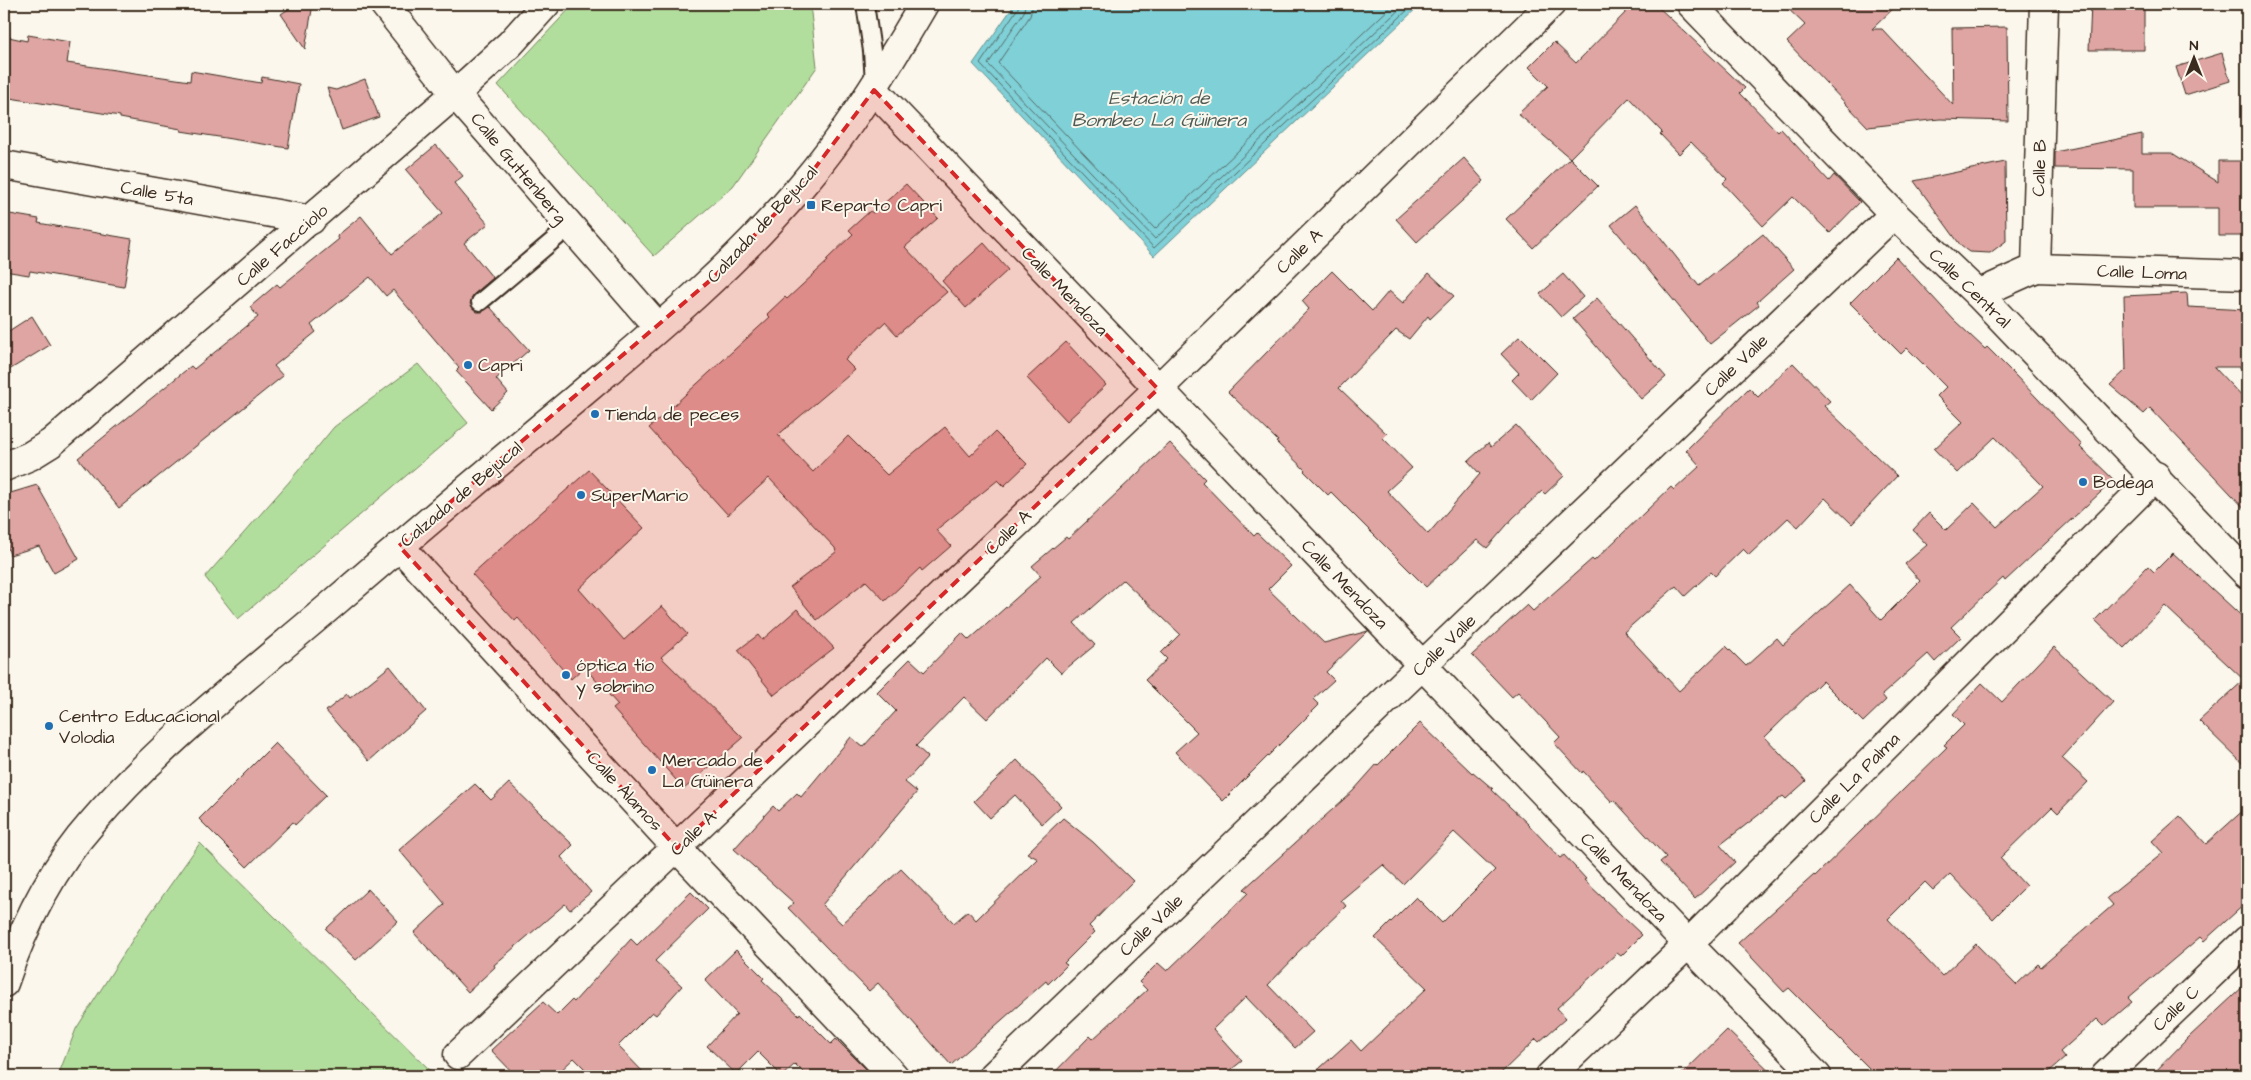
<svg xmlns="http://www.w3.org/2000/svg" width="2251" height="1080" viewBox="0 0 2251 1080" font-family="'Architects Daughter',sans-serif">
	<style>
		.green { fill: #b2de9d; stroke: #76845e }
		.water { fill: #7fd0d7; stroke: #648e8d }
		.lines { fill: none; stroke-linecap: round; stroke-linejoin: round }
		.shore { stroke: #566c68; stroke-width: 1 }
		.building { fill: #dfa5a3; stroke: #3b2a1e }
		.service-casing { stroke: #3b2a1e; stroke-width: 20 }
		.minor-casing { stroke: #3b2a1e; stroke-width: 31 }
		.primary-casing { stroke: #3b2a1e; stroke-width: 31 }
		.service { stroke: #fbf7ec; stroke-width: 16 }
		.minor { stroke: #fbf7ec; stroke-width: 28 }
		.primary { stroke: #fbf7ec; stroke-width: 28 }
		.marked { fill: #d62828; fill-opacity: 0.2; stroke: #d62828; stroke-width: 4; stroke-dasharray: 10 6; stroke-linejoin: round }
		.poi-dot { fill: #1f6fb2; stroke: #fbf7ec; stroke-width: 2 }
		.labels { text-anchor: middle; stroke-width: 4; stroke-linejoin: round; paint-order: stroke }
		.street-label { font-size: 18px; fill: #3b2a1e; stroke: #fbf7ec }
		.poi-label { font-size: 18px; fill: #3b2a1e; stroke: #fbf7ec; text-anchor: start }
		.water-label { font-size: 19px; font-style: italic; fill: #4f5c56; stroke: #fbf7ec }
	</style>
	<rect width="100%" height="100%" fill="#fbf7ec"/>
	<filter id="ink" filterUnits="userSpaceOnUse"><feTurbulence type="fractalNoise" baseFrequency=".02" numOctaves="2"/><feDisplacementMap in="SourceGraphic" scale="10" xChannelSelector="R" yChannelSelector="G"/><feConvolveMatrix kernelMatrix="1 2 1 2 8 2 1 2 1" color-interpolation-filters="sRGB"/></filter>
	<g filter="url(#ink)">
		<g class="green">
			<polygon points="574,4 810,4 817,67 733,186 654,256 498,85"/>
			<polygon points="418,364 468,423 238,619 205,577 289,482 334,427"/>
			<polygon points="200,843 436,1076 58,1076 76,1029 140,928"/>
		</g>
		<polygon class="water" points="1015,4 1421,4 1154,256 973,64"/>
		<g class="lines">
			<g class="shore">
				<polyline points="1019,4 1018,8 980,64 1154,248 1414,4"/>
				<polyline points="1025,4 1024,12 988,64 1155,239 1405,4"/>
				<polyline points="1033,4 1030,16 998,63 1155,229 1394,4"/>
			</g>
		</g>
		<g class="building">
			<polygon points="296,4 313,4 305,49 281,14"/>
			<polygon points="1634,4 1655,4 1745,88 1740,93 1778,132 1781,129 1829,181 1834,175 1860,202 1830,233 1793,197 1763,226 1723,183 1727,179 1691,142 1679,154 1660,134 1662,132 1629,98 1570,158 1518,114 1548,86 1529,67 1554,42 1576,63"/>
			<polygon points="1783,4 1898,4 1872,29 1882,29 1953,105 1952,28 2007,27 2008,121 1940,119 1868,127 1787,42 1805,25"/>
			<polygon points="2091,4 2144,4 2144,50 2089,50"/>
			<polygon points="28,35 70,42 67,63 190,81 191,71 261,83 262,77 299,84 288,148 181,131 181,129 120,118 120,116 4,97 4,36 27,41"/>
			<polygon points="2222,53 2230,81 2185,95 2176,67"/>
			<polygon points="365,79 379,117 342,130 327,88 336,90"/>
			<polygon points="2142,134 2142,153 2172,153 2218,182 2218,161 2247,161 2247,236 2218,236 2218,208 2133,208 2133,169 2055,168 2055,152"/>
			<polygon points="436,145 463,176 454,183 488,224 464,243 493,278 473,295 470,304 477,312 482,312 490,307 529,350 496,379 508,393 491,409 456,371 459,368 393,290 386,296 370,277 311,325 316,332 274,366 283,376 119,508 78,458 191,366 194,369 258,317 250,307 277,284 280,287 339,239 337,236 361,216 392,254 443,213 406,170"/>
			<polygon points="1464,158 1484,181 1417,242 1396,219"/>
			<polygon points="1570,158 1598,186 1533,248 1506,219"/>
			<polygon points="2005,162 2006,241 1990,253 1969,252 1961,246 1914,181"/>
			<polygon points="906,184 938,218 905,247 947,292 897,335 885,322 845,360 855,370 778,435 813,472 848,436 887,475 945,427 970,456 995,432 1027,464 1004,486 998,480 936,530 951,546 922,571 920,568 885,601 866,581 817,620 790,587 836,552 835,548 769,478 728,515 649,428 770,317 767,314 785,297 787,299 828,261 826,260 853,234 849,230 870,211 873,213"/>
			<polygon points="1635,205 1699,286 1763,234 1794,269 1757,302 1759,305 1710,344 1611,225"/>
			<polygon points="4,213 39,219 38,223 132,239 124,287 30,271 29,275 4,271"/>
			<polygon points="984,243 1008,270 966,308 942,281"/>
			<polygon points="1896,257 1954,320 1985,349 1987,347 2014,374 2082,445 2080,447 2114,480 2005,581 2003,578 1951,627 1961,637 1935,662 1928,654 1882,695 1886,700 1863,722 1822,681 1765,737 1806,781 1786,799 1783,796 1720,845 1735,862 1695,899 1660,862 1666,857 1614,800 1612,802 1583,771 1582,773 1554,743 1560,737 1518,692 1512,697 1472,655 1527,605 1533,611 1592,559 1594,561 1671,487 1674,490 1700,466 1686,450 1749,388 1758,397 1793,363 1830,401 1824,406 1897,476 1852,524 1825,498 1798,527 1788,518 1749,555 1743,549 1715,576 1711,572 1685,596 1676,586 1624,632 1679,691 1726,646 1746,666 1777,638 1783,645 1850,585 1881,620 1920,581 1905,564 1927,545 1913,530 1929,513 1946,530 1974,503 1997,527 2043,486 1995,437 1957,473 1934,449 1963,422 1937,396 1946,387 1907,348 1901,354 1850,303"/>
			<polygon points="1332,271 1372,311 1389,291 1403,303 1429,273 1454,296 1430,319 1428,316 1409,339 1396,330 1339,388 1387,434 1383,438 1412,468 1387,491 1428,534 1480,474 1468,461 1488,443 1491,447 1516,425 1564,476 1545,494 1542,491 1513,518 1487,548 1477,540 1426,587 1331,492 1328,495 1304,471 1305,470 1276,442 1278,441 1228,392 1309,309 1302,301"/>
			<polygon points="1563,274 1583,297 1561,317 1540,294"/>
			<polygon points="2187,293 2188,307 2247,310 2247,367 2214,367 2247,402 2247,511 2150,408 2144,414 2110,385 2126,370 2124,296"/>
			<polygon points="1597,298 1666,377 1641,399 1573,319"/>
			<polygon points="32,316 50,345 4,373 4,334"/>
			<polygon points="1520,336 1557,373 1531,400 1512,380 1519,373 1501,354"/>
			<polygon points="1066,342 1106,385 1067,421 1027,378"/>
			<polygon points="1170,443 1205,479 1202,482 1254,536 1257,533 1291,566 1268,589 1324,643 1368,631 1326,672 1334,680 1313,699 1319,705 1223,801 1175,752 1197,732 1145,680 1167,659 1161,653 1180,634 1123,580 1074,623 1095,645 1061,673 1046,658 987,719 964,697 916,746 928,757 905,782 917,792 822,905 842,924 901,869 954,923 968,911 976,920 1038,859 1027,853 1063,818 1093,842 1133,881 1089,926 1095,932 1064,963 1067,965 1048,984 1046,981 951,1065 878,983 869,991 788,908 794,903 734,849 773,806 778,811 797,793 801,797 851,737 863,747 896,711 877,692 910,659 924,672 962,633 969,640 1041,576 1032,566 1066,537 1068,539"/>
			<polygon points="589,470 644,528 579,589 624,640 662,606 687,634 661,657 743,738 684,789 613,709 618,705 584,667 571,679 518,618 515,621 472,574"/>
			<polygon points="37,485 79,559 54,573 39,546 10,555 4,536 4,495"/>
			<polygon points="2173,553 2247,621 2247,768 2199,721 2244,680 2165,606 2124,648 2095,620 2148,566 2154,572"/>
			<polygon points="797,609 834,648 774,695 738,650 758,635 762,640"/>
			<polygon points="2054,647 2113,702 2062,758 2088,782 2058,813 2052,807 2000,858 2026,886 1993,919 1950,874 1933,890 1925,882 1888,919 1942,976 1976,944 2016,985 2038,964 2041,967 2113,905 2107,898 2163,853 2152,841 2180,816 2206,844 2247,807 2247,902 2204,941 2200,937 2128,998 2132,1002 2104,1026 2097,1019 2060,1052 2065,1058 2044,1076 1877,1076 1789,988 1784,992 1738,943 1814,875 1815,876 1947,747 1944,745 1964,725 1953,714 1982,683 2002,702"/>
			<polygon points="390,666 426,711 369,761 326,711 347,694 350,698"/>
			<polygon points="1420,723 1472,773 1473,772 1493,789 1492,790 1528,824 1560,858 1564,855 1586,879 1584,880 1642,935 1621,956 1617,953 1557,1008 1566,1018 1539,1042 1536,1039 1498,1076 1311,1076 1351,1040 1361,1051 1427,988 1375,938 1416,897 1442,923 1495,870 1454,832 1403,884 1383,865 1341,900 1346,906 1296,954 1297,955 1268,985 1313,1032 1295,1048 1246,997 1213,1029 1242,1061 1223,1076 1051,1076 1090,1036 1093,1039 1147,990 1139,982 1158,963 1167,971 1248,893 1244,889 1353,791 1377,764 1378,765"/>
			<polygon points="275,743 326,795 295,825 293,822 247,867 199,819"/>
			<polygon points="1017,760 1061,806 1042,824 1015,795 990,818 974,801"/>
			<polygon points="509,783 573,845 561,857 591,892 570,910 565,904 494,965 495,967 468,992 414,933 445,904 399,850 475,784 491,800"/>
			<polygon points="368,889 398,921 356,960 326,929"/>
			<polygon points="691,892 708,909 655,961 682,986 656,1015 652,1012 618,1046 647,1076 592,1076 574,1058 555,1076 516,1076 491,1050 543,1002 557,1015 572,1000 574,1002 631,939 637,945"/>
			<polygon points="736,950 764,978 762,980 799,1015 800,1013 831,1044 836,1039 873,1076 807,1076 795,1064 782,1076 758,1052 736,1074 707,1046 737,1014 705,980"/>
			<polygon points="2247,983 2247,1076 2151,1076 2189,1037"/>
			<polygon points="1727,1030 1775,1076 1680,1076"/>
		</g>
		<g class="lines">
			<g class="service-casing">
				<g id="service">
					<polyline points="865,4 872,51 874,83"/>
					<polyline points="480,302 569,227"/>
				</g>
			</g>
			<g class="minor-casing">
				<g id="minor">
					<polyline points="384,4 455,94 658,327"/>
					<polyline points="1691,4 1894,214 1978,294 2247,574"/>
					<polyline points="874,90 1688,944 1817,1076"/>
					<polyline points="4,165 311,220"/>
					<polyline points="2036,268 2247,275"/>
					<polyline points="1978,294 2036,268 2044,4"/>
					<polyline points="4,467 30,456 51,443 455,94 510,44 546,4"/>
					<polyline points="399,546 677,848 894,1076"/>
					<polyline points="458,1055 1158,389 1551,4"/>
					<polyline points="993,1076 1894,214"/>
					<polyline points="1550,1076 1688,944 2156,476"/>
					<polyline points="2105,1076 2247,940"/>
				</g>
			</g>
			<g class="primary-casing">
				<path id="primary" d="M4,983C23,927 52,868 92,823C160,744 249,675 329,607C410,537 492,468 574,400C652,334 732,268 798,190C847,133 886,69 924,4"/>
			</g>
			<use href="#service" class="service"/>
			<use href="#minor" class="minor"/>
			<use href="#primary" class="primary"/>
		</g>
	</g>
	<path class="marked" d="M874,90L1158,389L677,848L399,546L713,278L799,189Z"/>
	<g class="poi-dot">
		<rect x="806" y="200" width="10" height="10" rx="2.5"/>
		<circle cx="468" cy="365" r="5"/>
		<circle cx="595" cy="414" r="5"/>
		<circle cx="2083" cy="482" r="5"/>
		<circle cx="581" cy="495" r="5"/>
		<circle cx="566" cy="675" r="5"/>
		<circle cx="49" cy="726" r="5"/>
		<circle cx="652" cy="770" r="5"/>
	</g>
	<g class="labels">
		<g class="street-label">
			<text transform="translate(519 168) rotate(50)" y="6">Calle Guttenberg</text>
			<text transform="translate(2039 168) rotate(-88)" y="6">Calle B</text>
			<text transform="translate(157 193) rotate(10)" y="6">Calle 5ta</text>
			<text transform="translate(762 224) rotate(-47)" y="6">Calzada de Bejucal</text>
			<text transform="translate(282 245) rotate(-41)" y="6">Calle Facciolo</text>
			<text transform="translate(1299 251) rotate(-44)" y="6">Calle A</text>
			<text transform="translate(2142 272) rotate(2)" y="6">Calle Loma</text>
			<text transform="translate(1970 288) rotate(44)" y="6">Calle Central</text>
			<text transform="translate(1065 291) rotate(46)" y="6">Calle Mendoza</text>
			<text transform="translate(1736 365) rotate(-44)" y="6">Calle Valle</text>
			<text transform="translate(461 494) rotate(-40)" y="6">Calzada de Bejucal</text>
			<text transform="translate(1008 532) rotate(-44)" y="6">Calle A</text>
			<text transform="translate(1345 584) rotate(46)" y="6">Calle Mendoza</text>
			<text transform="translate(1444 645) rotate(-44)" y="6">Calle Valle</text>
			<text transform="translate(1854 778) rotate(-45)" y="6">Calle La Palma</text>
			<text transform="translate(625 791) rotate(47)" y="6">Calle Álamos</text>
			<text transform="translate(693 833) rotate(-44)" y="6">Calle A</text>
			<text transform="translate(1624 877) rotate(46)" y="6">Calle Mendoza</text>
			<text transform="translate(1151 925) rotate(-44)" y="6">Calle Valle</text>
			<text transform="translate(2176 1008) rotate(-44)" y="6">Calle C</text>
		</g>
		<g class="poi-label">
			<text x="821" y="211">Reparto Capri</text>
			<text x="478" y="371">Capri</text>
			<text x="605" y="420">Tienda de peces</text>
			<text x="2093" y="488">Bodega</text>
			<text x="591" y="501">SuperMario</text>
			<text x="576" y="671">óptica tío<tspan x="576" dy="21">y sobrino</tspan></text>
			<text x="59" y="722">Centro Educacional<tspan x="59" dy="21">Volodia</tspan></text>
			<text x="662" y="766">Mercado de<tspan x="662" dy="21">La Güinera</tspan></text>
		</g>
		<g class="water-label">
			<text x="1159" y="104">Estación de<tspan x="1159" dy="22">Bombeo La Güinera</tspan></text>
		</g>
	</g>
	<rect width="2251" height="1080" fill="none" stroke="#fbf7ec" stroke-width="20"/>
	<rect x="10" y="10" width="2231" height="1060" fill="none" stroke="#3b2a1e" stroke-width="2" filter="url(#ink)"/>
	<g transform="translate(2194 58)" stroke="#fbf7ec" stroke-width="4" paint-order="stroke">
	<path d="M0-4L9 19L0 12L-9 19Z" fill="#3b2a1e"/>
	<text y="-8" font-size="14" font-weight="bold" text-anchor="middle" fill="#3b2a1e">N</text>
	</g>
</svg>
